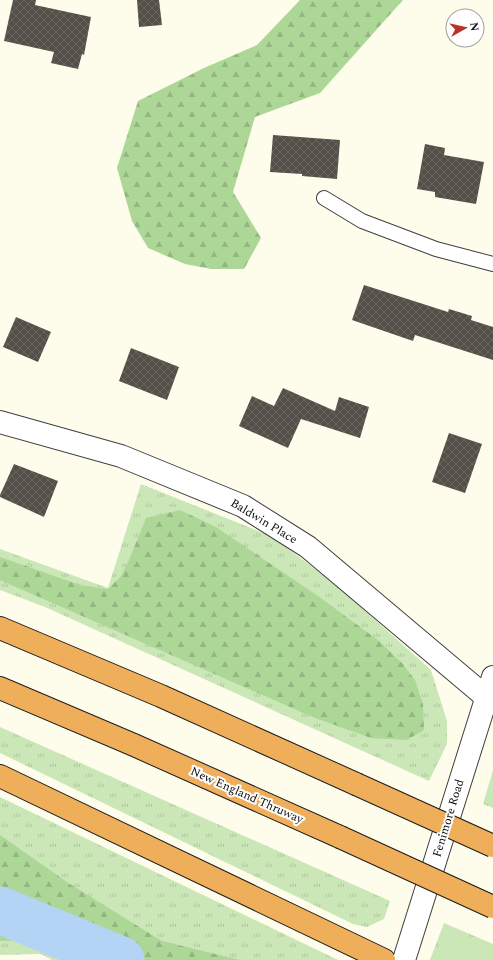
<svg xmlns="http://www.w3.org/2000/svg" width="493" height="960" viewBox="0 0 493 960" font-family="Spectral,serif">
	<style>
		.grass { fill: url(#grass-tufts) }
		.forest { fill: url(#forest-firs) }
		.park { fill: #cbe7b7 }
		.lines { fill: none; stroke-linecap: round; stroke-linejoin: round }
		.river { stroke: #b3d4f4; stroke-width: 47 }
		.building { fill: url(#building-cross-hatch) }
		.service-casing { stroke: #3f3f3f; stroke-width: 16 }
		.minor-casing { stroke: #3f3f3f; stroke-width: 24 }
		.tertiary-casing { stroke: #3f3f3f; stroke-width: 24 }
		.motorway-casing { stroke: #1d1d1d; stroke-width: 24 }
		.service { stroke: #fff; stroke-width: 14 }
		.minor { stroke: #fff; stroke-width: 22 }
		.tertiary { stroke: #fff; stroke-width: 22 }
		.motorway { stroke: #efae5a; stroke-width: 22 }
		.motorway-bridge-casing { stroke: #1d1d1d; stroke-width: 24; stroke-linecap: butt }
		.motorway-bridge { stroke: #efae5a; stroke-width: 22 }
		.labels { text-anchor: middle; stroke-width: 4; stroke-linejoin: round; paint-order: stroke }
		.street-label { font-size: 12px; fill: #0c0c0c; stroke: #fff }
	</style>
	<defs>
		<pattern id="grass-tufts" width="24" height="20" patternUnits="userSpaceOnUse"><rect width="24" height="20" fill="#cbe7b7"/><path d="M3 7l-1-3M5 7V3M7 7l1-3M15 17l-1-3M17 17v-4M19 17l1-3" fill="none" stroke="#adc59c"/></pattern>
		<pattern id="forest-firs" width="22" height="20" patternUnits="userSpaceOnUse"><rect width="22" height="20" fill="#add797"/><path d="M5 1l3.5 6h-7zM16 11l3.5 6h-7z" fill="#94b781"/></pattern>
		<pattern id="building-cross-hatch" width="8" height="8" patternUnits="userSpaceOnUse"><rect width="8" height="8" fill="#544f49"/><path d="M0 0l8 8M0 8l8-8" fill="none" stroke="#68645f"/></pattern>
	</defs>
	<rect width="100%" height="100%" fill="#fefdec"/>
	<g class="grass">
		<polygon points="141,484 271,536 334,583 431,670 447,721 447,744 429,781 45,607 0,590 0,549 108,588"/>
		<polygon points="0,727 390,901 384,919 367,927 353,924 0,753"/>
		<polygon points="493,770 493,808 483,804"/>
		<polygon points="0,797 338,960 52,960 41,954 0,955"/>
		<polygon points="444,923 493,944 493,960 430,960"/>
	</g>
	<g class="forest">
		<polygon points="300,0 403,0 320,93 255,117 233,192 261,238 244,269 211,269 185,264 148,248 132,221 117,168 138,101 204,68 257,45"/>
		<polygon points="180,510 216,527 318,596 378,640 402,663 415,680 423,704 424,730 407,740 371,738 315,718 0,580 0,557 80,585 108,589 121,576 129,560 146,518"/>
		<polygon points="0,835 70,884 162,941 240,960 82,960 37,940 0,941"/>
	</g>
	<polygon class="park" points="446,926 493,947 493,960 434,960"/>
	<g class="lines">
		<polyline class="river" points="0,910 121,960"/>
	</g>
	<g class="building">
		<polygon points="13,0 36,0 35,5 91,17 84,55 82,54 78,69 51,63 54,52 4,41"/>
		<polygon points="137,0 159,0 162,25 139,27"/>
		<polygon points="273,135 340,140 337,179 302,176 302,174 270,172"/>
		<polygon points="425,144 445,148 444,155 484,162 476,204 435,197 435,192 417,189"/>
		<polygon points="364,285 448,312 449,309 472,316 471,320 493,327 493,360 415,335 413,341 352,320"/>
		<polygon points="16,317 51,332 38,362 3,347"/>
		<polygon points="131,348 179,367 167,400 119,381"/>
		<polygon points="283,388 335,411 339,397 369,407 360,438 301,419 288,448 239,426 252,396 274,406"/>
		<polygon points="449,433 482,444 465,493 432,482"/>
		<polygon points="14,464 58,481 44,517 0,497 0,495"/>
	</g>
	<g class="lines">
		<g class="service-casing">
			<polyline id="service" points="324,198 362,221 436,249 493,264"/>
		</g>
		<g class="minor-casing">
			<polyline id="minor" points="0,422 121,456 243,506 308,547 486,697"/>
		</g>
		<g class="tertiary-casing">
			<polyline id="tertiary" points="404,960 493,677"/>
		</g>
		<g class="motorway-casing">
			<g id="motorway">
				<polyline points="0,628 161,696 356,784"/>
				<polyline points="0,688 134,745 340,837"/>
				<polyline points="0,776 384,960"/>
			</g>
		</g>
		<use href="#service" class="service"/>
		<use href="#minor" class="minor"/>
		<use href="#tertiary" class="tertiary"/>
		<use href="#motorway" class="motorway"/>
		<g class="motorway-bridge-casing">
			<g id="motorway-bridge">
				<polyline points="356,784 493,846"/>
				<polyline points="340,837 493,907"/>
			</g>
		</g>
		<use href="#motorway-bridge" class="motorway-bridge"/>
	</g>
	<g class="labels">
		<g class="street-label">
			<text transform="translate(264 521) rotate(31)" y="4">Baldwin Place</text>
			<text transform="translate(247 795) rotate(24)" y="4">New England Thruway</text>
			<text transform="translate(448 818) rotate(-73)" y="4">Fenimore Road</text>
		</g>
	</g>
	<g transform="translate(465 28) rotate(82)"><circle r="19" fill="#ffffff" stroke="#9e9e9e"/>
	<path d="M0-3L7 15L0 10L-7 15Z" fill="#b7322a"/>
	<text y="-6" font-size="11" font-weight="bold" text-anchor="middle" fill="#0c0c0c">N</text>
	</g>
</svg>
